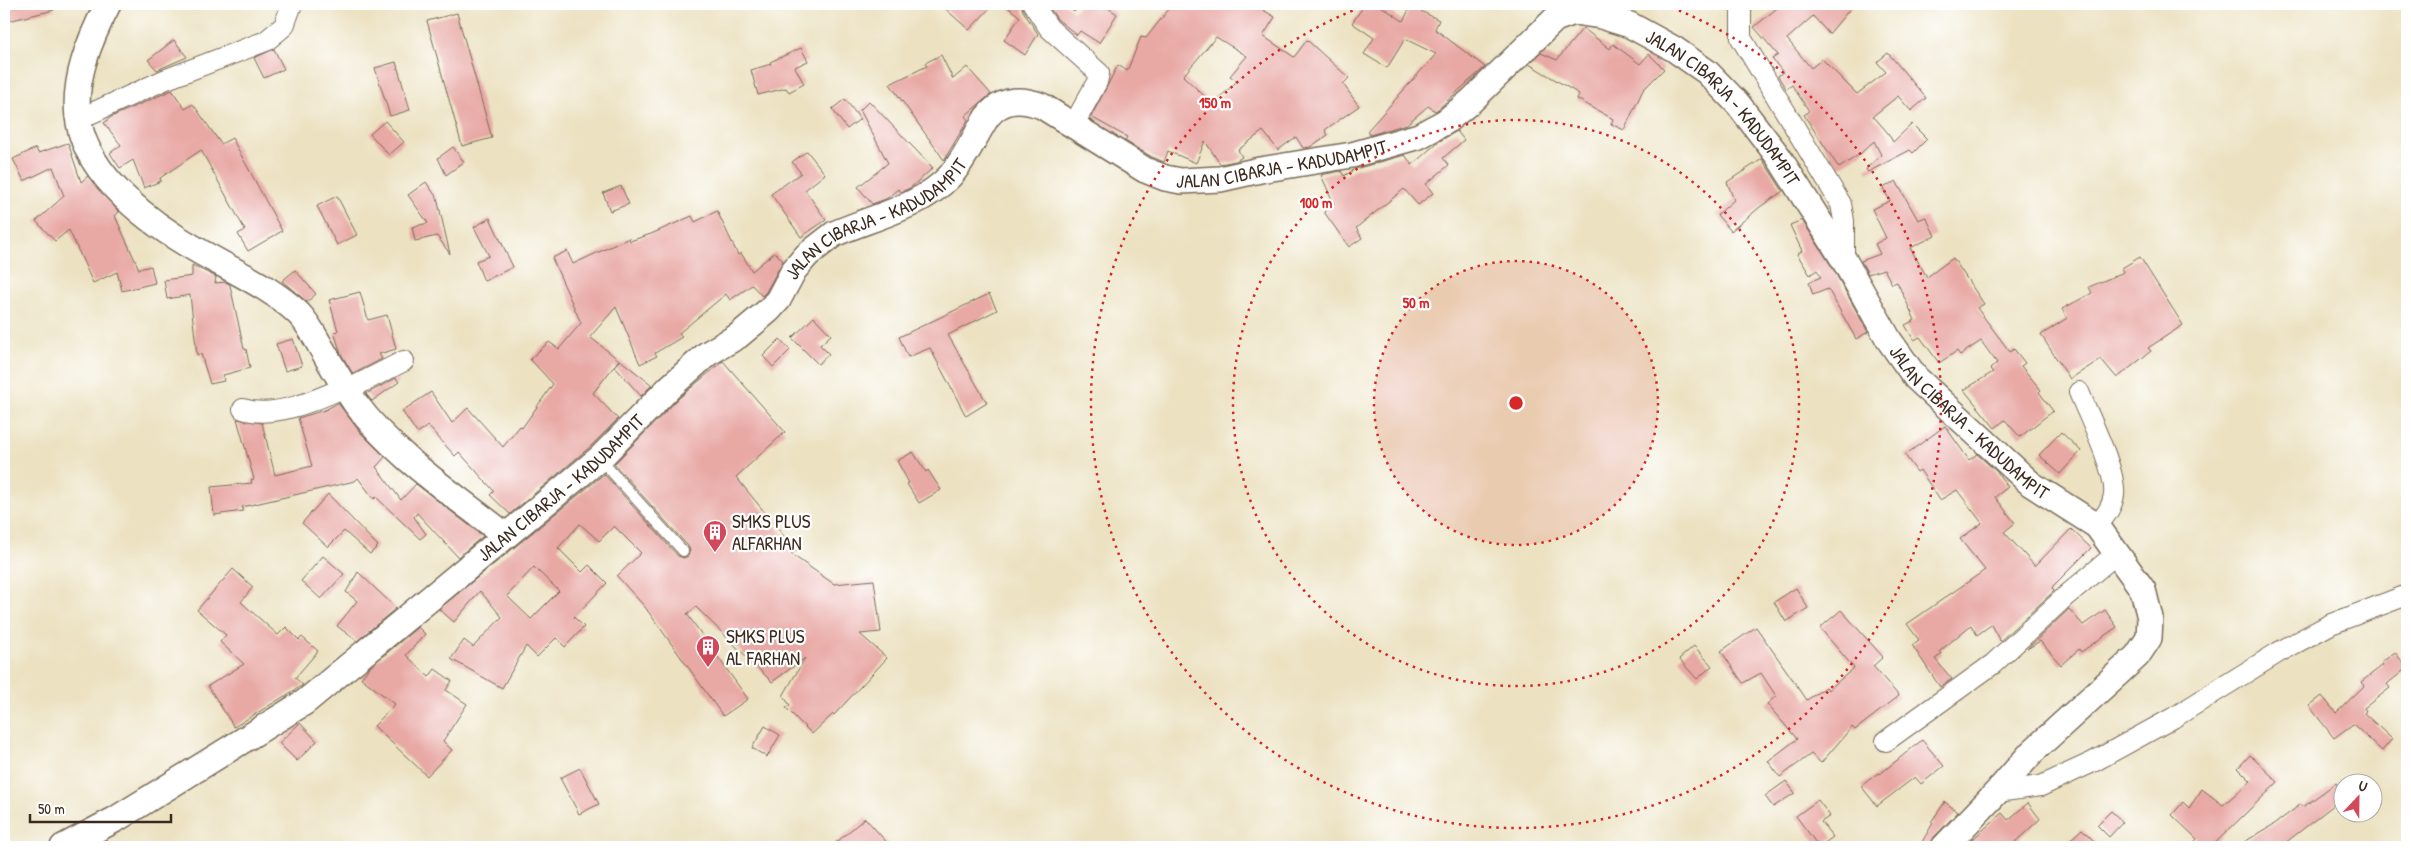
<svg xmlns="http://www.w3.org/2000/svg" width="2411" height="851" viewBox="0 0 2411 851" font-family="'Patrick Hand',sans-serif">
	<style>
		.building { fill: #e8a8a4; fill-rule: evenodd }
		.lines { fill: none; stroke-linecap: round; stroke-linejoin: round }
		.service-casing { stroke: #796a57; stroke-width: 12 }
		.minor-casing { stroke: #796a57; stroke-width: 22 }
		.tertiary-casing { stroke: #796a57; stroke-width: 28 }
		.service { stroke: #fff; stroke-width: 10 }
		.minor { stroke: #fff; stroke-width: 20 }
		.tertiary { stroke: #fff; stroke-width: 25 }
		.ring { fill: none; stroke: #d62828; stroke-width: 2.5; stroke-dasharray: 2.5 5 }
		.labels { text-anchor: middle; stroke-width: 4.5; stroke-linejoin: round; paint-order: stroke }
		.street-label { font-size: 19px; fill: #3b2a1e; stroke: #fff }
		.poi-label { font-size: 19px; fill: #3b2a1e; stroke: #fff; text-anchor: start }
		.centre { fill: #d62828; stroke: #fff; stroke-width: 2.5 }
		.ring-label { font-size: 15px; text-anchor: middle; font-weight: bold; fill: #d62828; stroke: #fff; stroke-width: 4.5; stroke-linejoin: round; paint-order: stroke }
	</style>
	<rect width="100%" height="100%" fill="#fff"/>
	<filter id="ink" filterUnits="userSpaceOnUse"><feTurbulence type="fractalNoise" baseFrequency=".02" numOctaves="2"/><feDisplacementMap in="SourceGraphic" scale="10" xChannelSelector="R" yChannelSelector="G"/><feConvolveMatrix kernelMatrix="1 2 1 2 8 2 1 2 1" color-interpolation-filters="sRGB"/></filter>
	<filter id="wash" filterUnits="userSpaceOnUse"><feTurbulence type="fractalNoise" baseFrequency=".0096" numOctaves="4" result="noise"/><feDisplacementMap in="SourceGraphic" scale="20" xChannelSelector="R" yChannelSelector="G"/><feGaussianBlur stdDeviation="1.12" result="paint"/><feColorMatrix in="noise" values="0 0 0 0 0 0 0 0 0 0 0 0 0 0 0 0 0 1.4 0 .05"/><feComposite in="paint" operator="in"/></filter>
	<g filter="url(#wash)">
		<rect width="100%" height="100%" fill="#ece2c2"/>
		<g id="blocks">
			<g class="building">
				<polygon points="4,4 53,4 54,10 4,22"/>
				<polygon points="940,4 994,4 969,30"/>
				<polygon points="1004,4 1021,4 1023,11 1038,34 1025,55 1004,40 1020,17"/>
				<polygon points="1047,4 1065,4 1074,12 1080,4 1102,4 1117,14 1099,43 1080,31 1077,35 1057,19"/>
				<path d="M1173,4H1253L1275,17L1263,36L1294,57L1307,40L1349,78L1343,84L1359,106L1325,130L1328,135L1310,147L1303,148L1296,137L1278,150L1263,131L1238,150L1242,157L1236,161L1220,164L1205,141L1196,163L1168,151L1164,162L1152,157L1125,141L1127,137L1091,117L1118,65L1127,71L1141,37L1146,38ZM1216,37L1247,56L1230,76L1237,81L1213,104L1183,76Z"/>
				<polygon points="1365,4 1378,4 1403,21 1411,6 1439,20 1435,29 1485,67 1437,110 1435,111 1428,106 1407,124 1370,135 1367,131 1436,54 1405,39 1387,68 1364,54 1374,38 1352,23"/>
				<polygon points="1782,4 1854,4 1829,34 1813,16 1787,39 1811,68 1822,59 1857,94 1886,72 1877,62 1888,53 1926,98 1911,111 1898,96 1873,116 1888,133 1893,142 1912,124 1927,139 1913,153 1910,150 1868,172 1866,169 1881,155 1874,141 1860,154 1839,168 1804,115 1809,111 1792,85 1786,89 1778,76 1783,72 1772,59 1778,55 1754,27"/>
				<polygon points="457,13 492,138 462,146 427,21"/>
				<polygon points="1583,28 1610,49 1613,44 1640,64 1649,54 1664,69 1643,90 1624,130 1611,124 1613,119 1577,99 1579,94 1529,64 1541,53 1557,60"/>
				<polygon points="174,40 187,57 157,70 148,60"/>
				<polygon points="801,48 808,61 795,67 804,84 789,92 786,88 758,95 751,70 771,64 770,62"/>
				<polygon points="274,49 284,69 264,78 254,58"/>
				<polygon points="941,55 953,79 967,67 991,94 965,116 968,120 944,160 890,84 927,66 925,63"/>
				<polygon points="396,62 410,110 390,116 375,68"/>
				<polygon points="172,90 185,109 193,104 221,144 232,138 282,231 248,251 238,234 245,230 201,150 160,178 161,181 144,188 133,160 120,168 110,153 121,145 104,123 111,117"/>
				<polygon points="845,99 860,119 847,129 832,109"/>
				<polygon points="869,101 933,168 910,188 901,192 898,189 886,199 872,204 858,187 888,163 860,110"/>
				<polygon points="385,121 404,142 389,155 370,134"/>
				<polygon points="1457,131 1464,140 1443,158 1449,165 1426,184 1433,193 1418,205 1404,189 1356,228 1362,238 1349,247 1324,212 1334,204 1321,175 1341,171 1344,176 1355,169 1405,155 1412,165 1438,142"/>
				<polygon points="68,143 81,182 88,176 119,212 115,216 139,269 151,266 155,283 122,291 117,272 93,283 69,230 55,241 36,221 64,196 53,167 24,181 13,159 36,148 38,153"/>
				<polygon points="453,147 464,162 446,175 438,158"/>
				<polygon points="807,151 825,174 805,190 826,220 801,237 771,194 801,173 792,162"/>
				<polygon points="1762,159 1783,191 1760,207 1731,231 1717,215 1734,200 1727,182"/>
				<polygon points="1896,181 1918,220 1926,217 1935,236 1910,248 1927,277 1953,258 1984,304 1977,308 2010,352 2014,349 2025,363 2021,366 2041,390 2039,392 2053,411 2020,437 2005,420 1995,428 1964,390 1993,372 1990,369 1997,363 1981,341 1960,355 1957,351 1939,363 1920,337 1914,340 1905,325 1915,320 1897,282 1892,284 1884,269 1868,274 1861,261 1880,254 1875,244 1886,238 1872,209 1890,201 1883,188"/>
				<polygon points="426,182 437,198 450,254 437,236 415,241 412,227 428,223 408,195"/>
				<polygon points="621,186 629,204 610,211 603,193"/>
				<polygon points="337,196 357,235 337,245 317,206"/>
				<polygon points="717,211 738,255 741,253 752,271 775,252 783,261 766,292 762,296 752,285 730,300 726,294 679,333 682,337 655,353 657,356 640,364 616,307 590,337 619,360 593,393 618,419 590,447 510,514 490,495 494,491 459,452 455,456 428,426 417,433 402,411 431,392 452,423 468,408 503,447 520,426 522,428 553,384 530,359 549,342 559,349 581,323 552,258 567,251 573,264 629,238 630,241 651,234 692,216 695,222"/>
				<polygon points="490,218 513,267 484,281 476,261 489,256 474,227"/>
				<polygon points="1802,220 1832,267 1868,332 1856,339 1828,289 1813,295 1809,282 1821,277 1817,270 1810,275 1797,254 1802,251 1790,225"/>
				<polygon points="2140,257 2183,325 2148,348 2151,351 2117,378 2101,359 2070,379 2041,335 2067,318 2062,309 2092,293 2089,287 2124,272 2122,268"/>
				<polygon points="192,265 216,277 215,283 226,282 230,285 244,349 246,349 250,368 223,375 224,381 210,384 201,354 197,355 190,295 167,299 164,280 192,276"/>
				<polygon points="295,270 316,294 307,302 282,281"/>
				<polygon points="360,292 368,320 387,315 396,349 379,354 382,359 353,374 341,354 334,332 338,331 329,300"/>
				<polygon points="989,294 997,310 948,335 987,403 966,416 930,348 908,357 899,337"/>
				<polygon points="814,317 831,335 820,345 829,354 818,364 792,338"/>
				<polygon points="293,339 302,366 285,371 276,344"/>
				<polygon points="780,339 790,350 773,367 763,356"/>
				<polygon points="620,360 652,385 641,396 614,366"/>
				<path d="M723,361L785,432L736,477L796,551L791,554L834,584L874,580L881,632L860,634L887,658L834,715L833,714L812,734L786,708L790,705L783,696L805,658L772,682L696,607L687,614L748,699L723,716L645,607L617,576L641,553L614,526L599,541L580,524L558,548L582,572L589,565L607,583L574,617L584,627L565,647L556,638L537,657L526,646L502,688L451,659L464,640L473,647L502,617L480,591L454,622L439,609L604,474L678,556L684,558L688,556L690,550L688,546L614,464L679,398ZM534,567L559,591L531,619L507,596Z"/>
				<polygon points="396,378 399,382 372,401 366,394"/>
				<polygon points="338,403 360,432 385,457 376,467 401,500 416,484 483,536 458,557 417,513 414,517 426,534 420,539 376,497 374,499 358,478 355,481 242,507 243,511 214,515 211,487 252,483 251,480 254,479 237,419 262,423 275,475 312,466 298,418 325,410"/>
				<polygon points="1945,426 1969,460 1977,454 1997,472 2008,487 1995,497 2015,523 2004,532 2035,566 2071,529 2091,548 2053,586 2052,588 2054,591 2000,641 1991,625 1977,635 1971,625 1940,651 1942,654 1935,659 1952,679 1940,687 1912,645 1919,640 1907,624 1985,570 1960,539 1982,523 1957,490 1940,500 1920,470 1917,472 1905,455"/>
				<polygon points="2061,432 2081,451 2060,474 2039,455"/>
				<polygon points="913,452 926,472 928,470 941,490 919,503 907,484 909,483 897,461"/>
				<polygon points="328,494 378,546 370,554 344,531 328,547 302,523"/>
				<polygon points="323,556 344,574 321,599 301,581"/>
				<polygon points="233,569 253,587 241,602 278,635 286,627 299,640 302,637 318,651 295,678 303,685 234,727 208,686 244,664 220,642 226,635 197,610"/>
				<polygon points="358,572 396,608 357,641 337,626 357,601 346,592"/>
				<polygon points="1796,588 1808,608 1786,622 1774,602"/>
				<polygon points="2069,609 2083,625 2105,610 2117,627 2081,652 2079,649 2061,665 2040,641 2027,649"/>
				<polygon points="1841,610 1883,657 1873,666 1899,696 1855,730 1852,727 1821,763 1811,754 1780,777 1768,761 1797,739 1767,704 1776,696 1761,673 1743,683 1721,651 1756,627 1807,700 1826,687 1828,690 1854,668 1820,628"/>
				<polygon points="418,627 425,634 406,655 429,677 435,669 452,681 446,690 467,704 443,741 452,750 427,776 374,726 395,704 361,678 370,667"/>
				<polygon points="1694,646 1712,666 1697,679 1679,659"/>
				<polygon points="2395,652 2407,668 2387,684 2390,688 2364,708 2366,711 2364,713 2392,739 2382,751 2353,724 2334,738 2309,706 2322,696 2336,713 2364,686 2361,682 2383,665 2381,663"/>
				<polygon points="300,723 317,741 297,761 279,743"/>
				<polygon points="765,726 780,735 767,757 752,748"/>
				<polygon points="1922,740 1944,766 1921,784 1915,777 1877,806 1861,786 1878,773 1880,774"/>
				<polygon points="2250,755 2278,782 2211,847 2189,847 2197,839 2172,815 2183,802 2189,808 2202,789 2223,805 2251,781 2238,768"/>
				<polygon points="580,768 599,804 579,814 560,778"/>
				<polygon points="1786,781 1795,793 1773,807 1765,796"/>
				<polygon points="2336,783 2344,793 2344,797 2280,847 2236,847 2276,823 2301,804 2303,807"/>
				<polygon points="1818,800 1830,816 1821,822 1833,837 1819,847 1796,816"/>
				<polygon points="1945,802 1958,812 1934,837 1930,847 1919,847 1933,823 1931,822"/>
				<polygon points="2028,803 2040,819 2010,847 1964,847 2002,813 2008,820"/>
				<polygon points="2111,811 2123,822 2109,837 2097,825"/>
				<polygon points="865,818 891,847 831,847"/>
				<polygon points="2082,829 2100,847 2062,847"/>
			</g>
		</g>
	</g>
	<g filter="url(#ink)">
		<use href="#blocks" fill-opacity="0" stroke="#796a57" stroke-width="1"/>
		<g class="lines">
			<g class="service-casing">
				<polyline id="service" points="600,459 683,551"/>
			</g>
			<g class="minor-casing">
				<g id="minor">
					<polyline points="1033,4 1049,28 1099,73 1097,82 1073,126"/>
					<polyline points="1741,4 1741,38 1841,204 1844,221 1844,260"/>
					<polyline points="79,119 164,80 266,41 284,26 292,4"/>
					<polyline points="347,390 404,361"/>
					<path d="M2079,392C2088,415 2117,472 2114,495C2112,508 2105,516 2097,526"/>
					<path d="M243,409C274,419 316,400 345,387"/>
					<polyline points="1886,741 1993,664 2067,595 2117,553"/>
					<polyline points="1997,792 2041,786 2093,762 2173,718 2279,652 2331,624 2407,595"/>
				</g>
			</g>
			<g class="tertiary-casing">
				<g id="tertiary">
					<path d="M108,4C90,39 71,83 79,123C89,178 151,224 197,250C231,270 271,287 299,314C307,322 313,333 318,342C330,363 342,384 356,404C395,457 455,495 506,536"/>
					<path id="s1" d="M63,847L116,819L305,702L600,458L669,388L707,354L738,336L769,310L778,300L794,270L807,255L834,234C872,217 920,208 950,176C965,159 975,136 987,117C1002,98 1021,98 1042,106L1145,170L1165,178L1181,181L1220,179L1260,170L1352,155L1419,136L1445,122L1471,101L1555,19L1574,12L1601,16L1630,25L1674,49L1707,72L1738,104L1778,156L1844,260L1889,340L1916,378L2031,484L2097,526L2143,590L2150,618L2149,638L2137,656L2032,752L1997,792L1944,847"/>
				</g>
			</g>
			<use href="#service" class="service"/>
			<use href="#minor" class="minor"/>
			<use href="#tertiary" class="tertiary"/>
		</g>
	</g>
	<circle cx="1516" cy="403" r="142" fill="#d62828" fill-opacity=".12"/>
	<g class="ring">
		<circle cx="1516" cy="403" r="142"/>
		<circle cx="1516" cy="403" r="283"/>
		<path d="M1665 5A425 425 0 1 1 1367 5"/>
	</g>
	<defs>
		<g id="building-pin" transform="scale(1.25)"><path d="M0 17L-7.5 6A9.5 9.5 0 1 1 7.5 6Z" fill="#d1495b" stroke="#fff"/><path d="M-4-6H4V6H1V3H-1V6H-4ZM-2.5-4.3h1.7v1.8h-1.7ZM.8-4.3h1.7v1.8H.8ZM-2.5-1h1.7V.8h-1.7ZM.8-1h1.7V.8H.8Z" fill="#fff"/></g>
	</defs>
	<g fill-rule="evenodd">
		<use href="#building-pin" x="715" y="532"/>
		<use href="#building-pin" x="708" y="647"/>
	</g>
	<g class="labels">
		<g class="street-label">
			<text dy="7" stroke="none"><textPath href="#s1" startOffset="2040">JALAN CIBARJA - KADUDAMPIT</textPath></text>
			<text dy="7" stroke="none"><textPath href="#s1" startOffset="1515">JALAN CIBARJA - KADUDAMPIT</textPath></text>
			<text dy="7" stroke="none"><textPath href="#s1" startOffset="1036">JALAN CIBARJA - KADUDAMPIT</textPath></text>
			<text dy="7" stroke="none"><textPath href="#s1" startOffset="2445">JALAN CIBARJA - KADUDAMPIT</textPath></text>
			<text dy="7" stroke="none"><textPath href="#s1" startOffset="616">JALAN CIBARJA - KADUDAMPIT</textPath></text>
		</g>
		<g class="poi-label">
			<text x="732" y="528">SMKS PLUS<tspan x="732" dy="22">ALFARHAN</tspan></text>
			<text x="726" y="643">SMKS PLUS<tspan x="726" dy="22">AL FARHAN</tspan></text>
		</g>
	</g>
	<circle cx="1516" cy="403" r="8" class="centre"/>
	<g class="ring-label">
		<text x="1215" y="108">150 m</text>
		<text x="1316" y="208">100 m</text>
		<text x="1416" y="308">50 m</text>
	</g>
	<rect width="2411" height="851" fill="none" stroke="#fff" stroke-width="20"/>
	<g transform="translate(2358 798) rotate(22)"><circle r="24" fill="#ffffff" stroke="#b1aaa5"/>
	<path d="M0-4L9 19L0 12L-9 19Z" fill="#d1495b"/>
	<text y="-8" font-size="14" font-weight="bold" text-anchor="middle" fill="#3b2a1e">U</text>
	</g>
	<path d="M30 814v8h141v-8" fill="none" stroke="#3b2a1e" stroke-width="2.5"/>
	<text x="38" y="814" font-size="15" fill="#3b2a1e" stroke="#ffffff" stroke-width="4" paint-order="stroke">50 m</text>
</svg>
